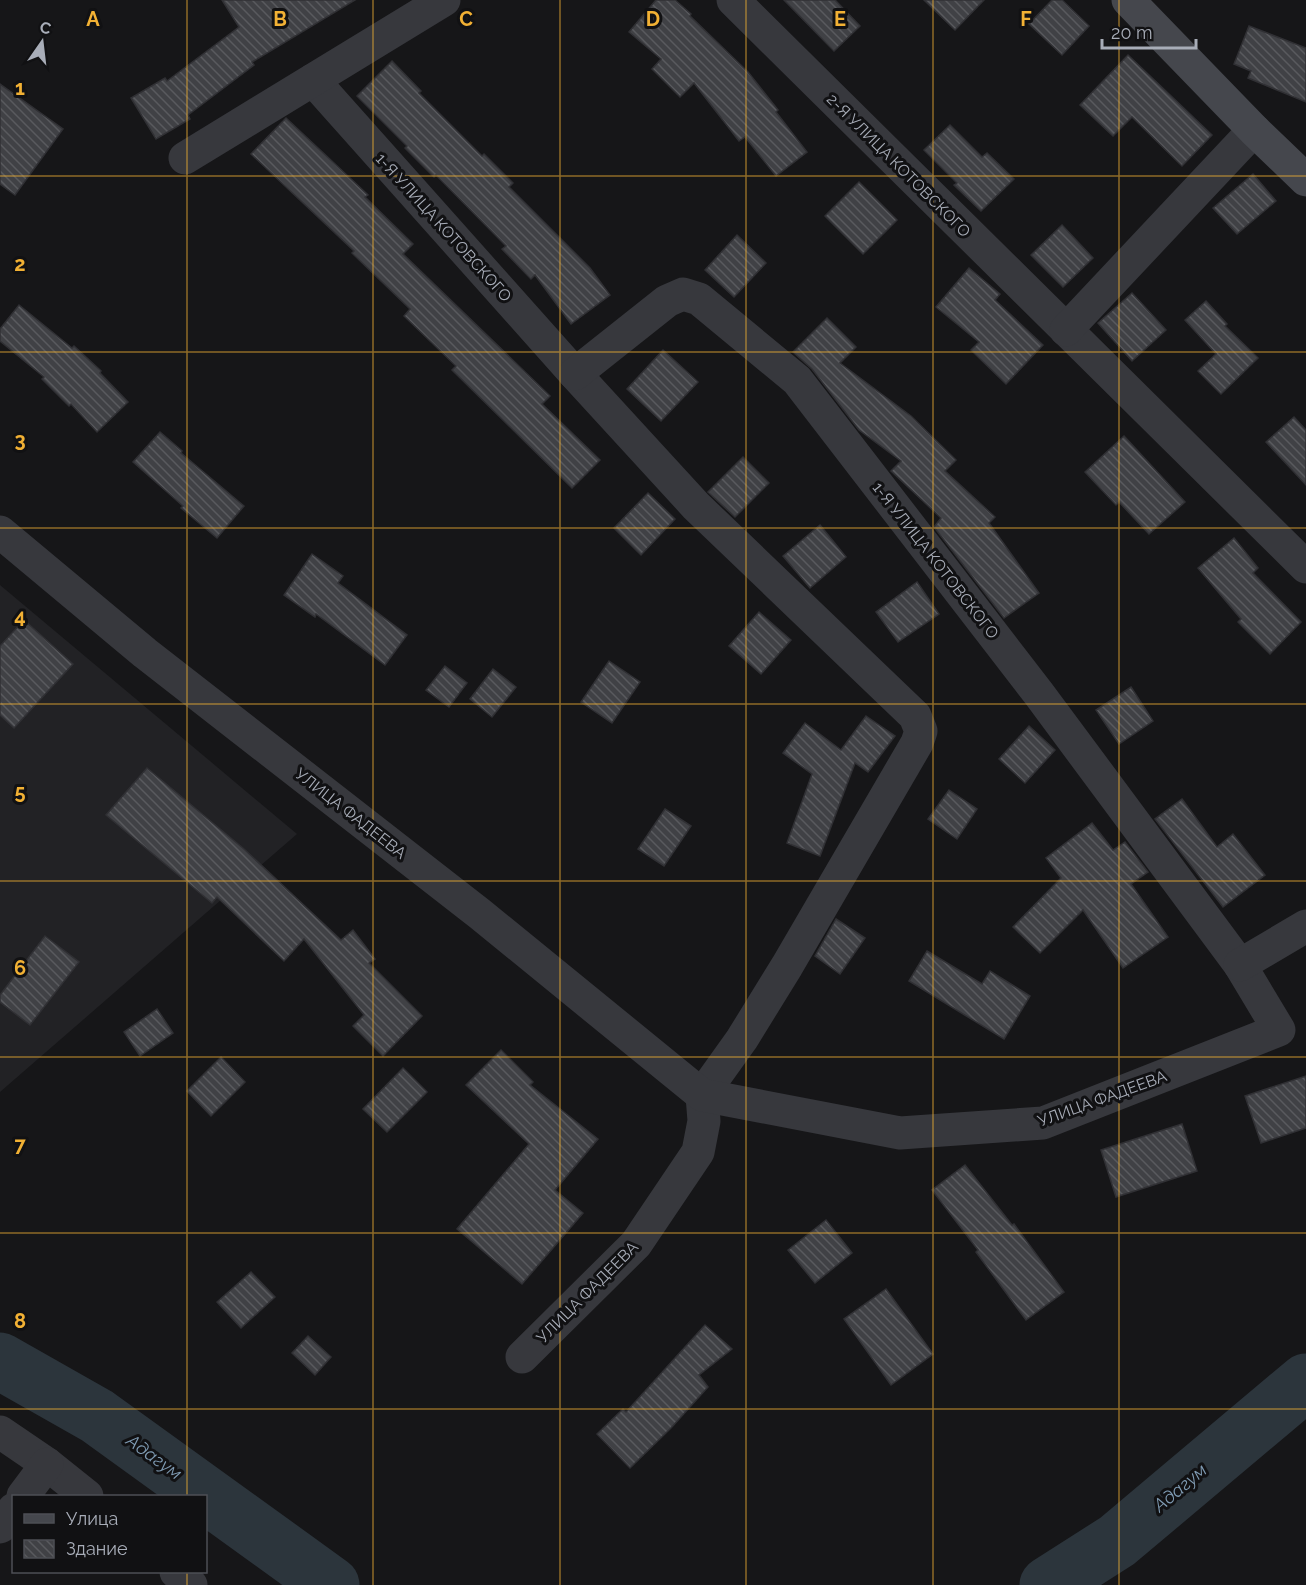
<svg xmlns="http://www.w3.org/2000/svg" width="1306" height="1585" viewBox="0 0 1306 1585" font-family="Raleway,sans-serif">
	<style>
		.built { fill: #222225 }
		.lines { fill: none; stroke-linecap: round; stroke-linejoin: round }
		.river { stroke: #2c353c; stroke-width: 57 }
		.building { fill: url(#building-back-hatch); stroke: #303034; stroke-width: 1.5 }
		.street { stroke: #37383d; stroke-width: 33 }
		.secondary { stroke: #45474d; stroke-width: 33 }
		.grid { fill: none; stroke: #f2b134; stroke-width: 1.5; stroke-opacity: 0.55 }
		.labels { text-anchor: middle; stroke-width: 6; stroke-linejoin: round; paint-order: stroke }
		.street-label { font-size: 16px; fill: #a8adb8; stroke: #111113 }
		.water-label { font-size: 18px; font-style: italic; fill: #7f9bb3; stroke: #111113 }
		.grid-label { font-size: 20px; text-anchor: middle; font-weight: bold; fill: #f2b134; stroke: #111113; stroke-width: 6; stroke-linejoin: round; paint-order: stroke }
	</style>
	<defs>
		<pattern id="building-back-hatch" width="6" height="6" patternUnits="userSpaceOnUse" patternTransform="scale(1.5)"><rect width="6" height="6" fill="#404145"/><path d="M-1 5l2 2M0 0l6 6M5-1l2 2" fill="none" stroke="#595a5e"/></pattern>
	</defs>
	<rect width="100%" height="100%" fill="#161618"/>
	<polygon class="built" points="0,585 297,834 0,1092"/>
	<g class="lines">
		<g class="river">
			<polyline points="0,1361 97,1416 331,1585"/>
			<polyline points="1048,1585 1117,1541 1306,1382"/>
		</g>
	</g>
	<g class="building">
		<polygon points="222,0 355,0 252,62 254,65 188,115 190,119 156,139 131,98 165,78 167,81 239,27"/>
		<polygon points="656,0 675,0 691,14 690,16 748,72 778,110 776,112 807,152 776,176 745,137 739,141 694,83 680,97 652,69 661,59 629,32"/>
		<polygon points="784,0 835,0 860,26 834,51"/>
		<polygon points="924,0 984,0 955,30"/>
		<polygon points="1052,0 1062,0 1089,26 1062,55 1029,24"/>
		<polygon points="1249,26 1306,48 1306,102 1248,78 1251,71 1234,64"/>
		<polygon points="1128,55 1212,135 1182,166 1132,117 1113,136 1080,105"/>
		<polygon points="392,61 421,91 419,93 482,156 484,154 513,183 509,187 590,268 610,295 571,324 535,275 531,279 502,249 506,246 436,175 434,177 405,148 407,146 357,96"/>
		<polygon points="0,84 63,129 15,195 0,184"/>
		<polygon points="286,118 368,195 365,197 413,244 403,254 550,396 542,404 600,460 572,488 452,370 456,366 404,316 410,309 352,253 354,251 251,154"/>
		<polygon points="950,125 982,157 987,153 1014,179 981,211 954,185 957,183 924,150"/>
		<polygon points="1253,174 1276,201 1237,234 1213,208"/>
		<polygon points="859,182 897,220 863,254 825,216"/>
		<polygon points="1062,225 1093,258 1063,287 1031,255"/>
		<polygon points="737,235 766,263 734,297 705,270"/>
		<polygon points="969,268 1000,294 995,300 1043,345 1006,384 971,350 979,342 936,307"/>
		<polygon points="1132,293 1166,330 1132,361 1098,323"/>
		<polygon points="1206,301 1227,324 1225,326 1258,358 1221,394 1198,371 1216,354 1185,320"/>
		<polygon points="19,305 72,348 74,346 101,371 100,373 128,402 97,432 71,404 69,406 42,379 44,377 0,341 0,329"/>
		<polygon points="827,318 856,347 840,363 911,416 956,460 945,471 995,517 989,523 1039,593 1004,618 934,527 941,518 891,471 901,461 859,430 812,369 793,352"/>
		<polygon points="663,350 698,382 661,421 627,389"/>
		<polygon points="1294,417 1306,430 1306,485 1266,442"/>
		<polygon points="160,432 182,451 181,453 244,506 217,538 181,508 183,506 133,462"/>
		<polygon points="1124,436 1185,502 1149,534 1119,502 1116,505 1085,472"/>
		<polygon points="743,457 769,483 735,517 708,492"/>
		<polygon points="648,493 675,519 641,555 614,528"/>
		<polygon points="820,525 846,557 810,588 783,556"/>
		<polygon points="1234,538 1258,568 1253,573 1301,622 1270,654 1238,622 1241,619 1198,568"/>
		<polygon points="312,554 343,576 338,583 407,635 385,665 316,614 315,617 284,595"/>
		<polygon points="917,582 939,614 898,642 876,612"/>
		<polygon points="759,612 791,640 761,674 729,646"/>
		<polygon points="24,620 73,664 14,728 0,715 0,646"/>
		<polygon points="609,661 640,682 612,723 581,702"/>
		<polygon points="445,666 467,683 449,707 426,690"/>
		<polygon points="493,669 516,687 492,717 470,699"/>
		<polygon points="1131,687 1153,721 1119,744 1096,710"/>
		<polygon points="866,716 895,736 868,772 855,763 820,856 787,843 812,774 783,753 805,723 841,750"/>
		<polygon points="1029,726 1055,750 1025,783 999,759"/>
		<polygon points="147,768 244,849 341,940 353,930 375,959 369,963 422,1016 383,1056 353,1026 364,1015 304,939 284,961 217,897 212,903 106,815"/>
		<polygon points="949,790 977,809 957,839 928,819"/>
		<polygon points="1182,799 1217,847 1233,834 1265,875 1223,907 1155,819"/>
		<polygon points="665,809 691,826 664,866 638,849"/>
		<polygon points="1092,823 1113,850 1125,842 1148,872 1131,884 1168,937 1123,968 1083,910 1040,953 1013,927 1061,878 1046,858"/>
		<polygon points="836,919 865,938 840,974 815,956"/>
		<polygon points="45,936 79,962 30,1025 0,1002 0,995"/>
		<polygon points="927,951 982,984 990,971 1030,996 1004,1039 909,981"/>
		<polygon points="157,1009 173,1033 140,1056 124,1032"/>
		<polygon points="501,1050 533,1082 530,1085 598,1139 555,1190 583,1213 522,1284 457,1229 529,1144 466,1085"/>
		<polygon points="221,1057 245,1082 211,1116 187,1091"/>
		<polygon points="403,1068 427,1092 387,1132 363,1109"/>
		<polygon points="1306,1076 1306,1128 1261,1143 1245,1096"/>
		<polygon points="1182,1124 1197,1171 1116,1197 1101,1150"/>
		<polygon points="965,1165 1012,1225 1014,1224 1064,1292 1026,1320 976,1252 978,1250 932,1190"/>
		<polygon points="826,1220 852,1253 815,1283 788,1250"/>
		<polygon points="251,1272 275,1297 241,1328 217,1302"/>
		<polygon points="886,1289 933,1354 891,1385 844,1319"/>
		<polygon points="705,1325 732,1349 699,1375 708,1387 671,1428 630,1468 597,1434 623,1409 626,1412"/>
		<polygon points="308,1336 331,1357 315,1375 292,1353"/>
	</g>
	<g class="lines">
		<g class="street">
			<polyline points="733,0 1306,567"/>
			<polyline points="313,80 575,374 696,506 915,716 921,731 917,743 787,966 742,1039 702,1095 704,1121 698,1152 636,1244 522,1357"/>
			<polyline points="185,158 444,0"/>
			<polyline points="1066,330 1254,130"/>
			<polyline points="0,532 145,653 480,914 702,1095 900,1133 1043,1123 1279,1030 1240,965 1039,694 797,380 699,299 683,294 667,301 575,374"/>
			<polyline points="1240,965 1306,926"/>
			<polyline points="0,1432 47,1464 87,1496"/>
			<polyline points="23,1496 47,1464"/>
			<polyline points="0,1527 14,1509"/>
			<polyline points="176,1572 191,1585"/>
		</g>
		<polyline class="secondary" points="1128,0 1254,130 1306,180"/>
	</g>
	<path class="grid" d="M187,0V1496M373,0V1585M560,0V1585M746,0V1585M933,0V1585M1119,0V1585M0,176H1306M0,352H1306M0,528H1306M0,704H1306M0,881H1306M0,1057H1306M0,1233H1306M0,1409H1306M187,1572V1585"/>
	<g class="labels">
		<g class="street-label">
			<text transform="translate(899 165) rotate(45)" y="6">2-Я УЛИЦА КОТОВСКОГО</text>
			<text transform="translate(444 227) rotate(48)" y="6">1-Я УЛИЦА КОТОВСКОГО</text>
			<text transform="translate(936 560) rotate(52)" y="6">1-Я УЛИЦА КОТОВСКОГО</text>
			<text transform="translate(351 813) rotate(38)" y="6">УЛИЦА ФАДЕЕВА</text>
			<text transform="translate(1102 1098) rotate(-20)" y="6">УЛИЦА ФАДЕЕВА</text>
			<text transform="translate(587 1292) rotate(-45)" y="6">УЛИЦА ФАДЕЕВА</text>
		</g>
		<g class="water-label">
			<text transform="translate(154 1457) rotate(36)" y="6">Адагум</text>
			<text transform="translate(1180 1488) rotate(-40)" y="6">Адагум</text>
		</g>
	</g>
	<g class="grid-label">
		<text x="93" y="26">A</text>
		<text x="280" y="26">B</text>
		<text x="466" y="26">C</text>
		<text x="653" y="26">D</text>
		<text x="840" y="26">E</text>
		<text x="1026" y="26">F</text>
		<text x="20" y="95">1</text>
		<text x="20" y="271">2</text>
		<text x="20" y="447">3</text>
		<text x="20" y="623">4</text>
		<text x="20" y="799">5</text>
		<text x="20" y="975">6</text>
		<text x="20" y="1152">7</text>
		<text x="20" y="1328">8</text>
	</g>
	<rect x="12" y="1495" width="195" height="78" fill="#111113" stroke="#4d4f55" stroke-width="1.5"/>
	<rect x="24" y="1514" width="30" height="9" fill="#45474d" stroke="#4d4f55" stroke-width="1.5"/>
	<text x="66" y="1525" font-size="18" fill="#a8adb8">Улица</text>
	<rect x="24" y="1540" width="30" height="18" fill="url(#building-back-hatch)" stroke="#4d4f55" stroke-width="1.5"/>
	<text x="66" y="1555" font-size="18" fill="#a8adb8">Здание</text>
	<g transform="translate(42 42) rotate(14)" stroke="#111113" stroke-width="4.5" paint-order="stroke">
	<path d="M0-4.5L10 22L0 15L-10 22Z" fill="#a8adb8"/>
	<text y="-9" font-size="16" font-weight="bold" text-anchor="middle" fill="#a8adb8">С</text>
	</g>
	<path d="M1102 39v9h94v-9" fill="none" stroke="#a8adb8" stroke-width="3"/>
	<text x="1111" y="39" font-size="18" fill="#a8adb8" stroke="#111113" stroke-width="4.5" paint-order="stroke">20 m</text>
</svg>
